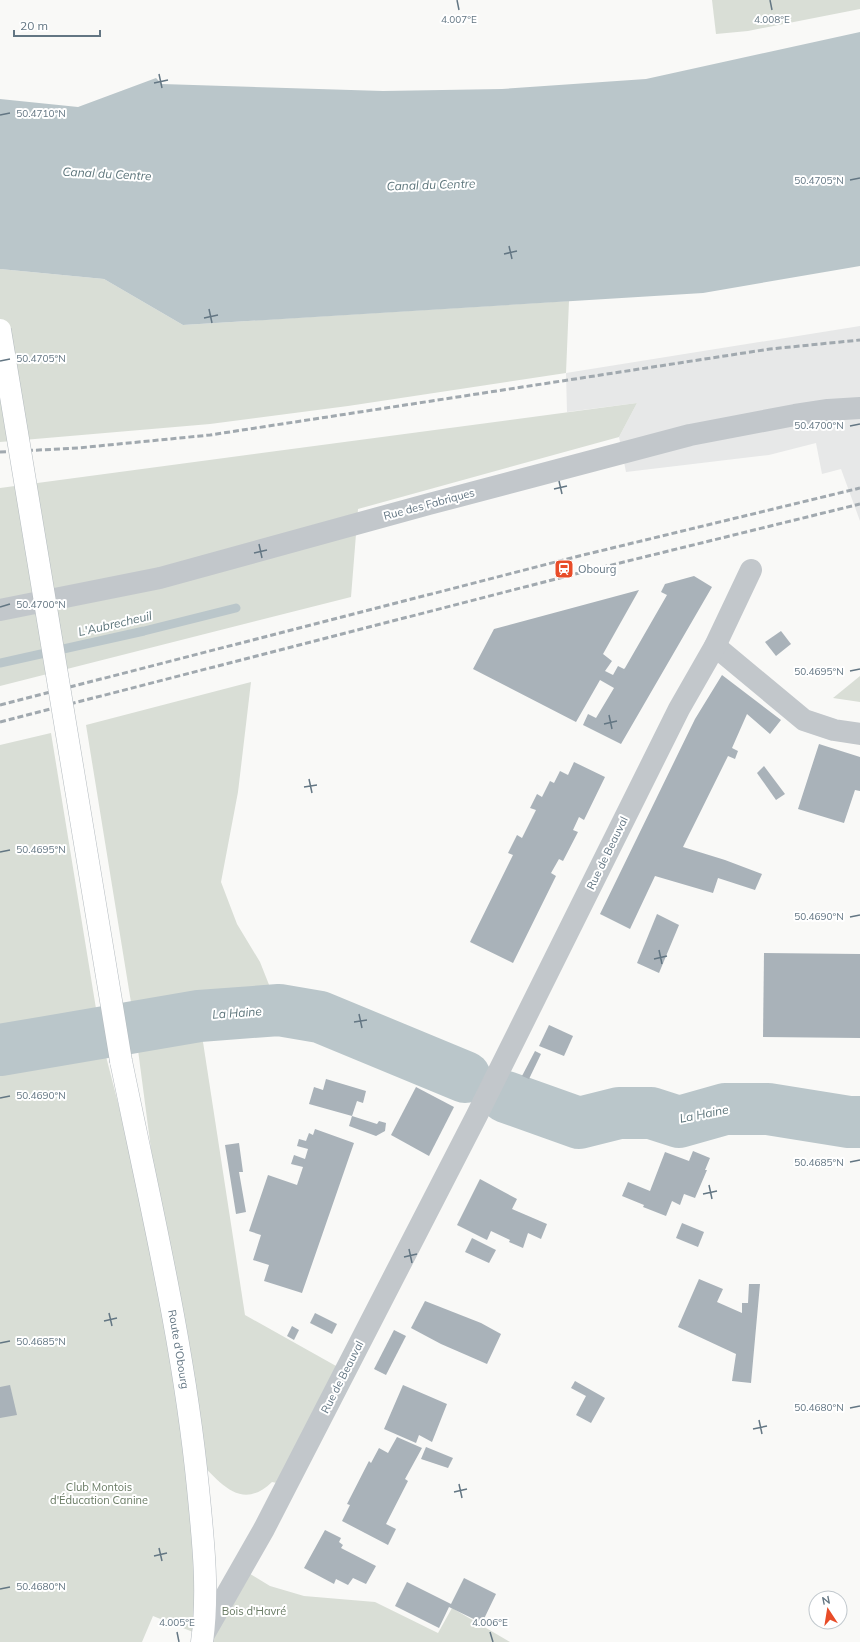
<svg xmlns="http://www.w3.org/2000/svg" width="860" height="1642" viewBox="0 0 860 1642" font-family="Mulish,sans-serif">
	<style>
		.built { fill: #e7e8e8 }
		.green { fill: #d9ded6 }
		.water { fill: #bac6ca }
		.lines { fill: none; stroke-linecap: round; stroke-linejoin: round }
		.stream { stroke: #bac6ca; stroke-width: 9 }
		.river { stroke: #bac6ca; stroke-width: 52 }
		.building { fill: #a9b2b9 }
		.secondary-casing { stroke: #b4bbc0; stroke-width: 23 }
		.street { stroke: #c2c7cb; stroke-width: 22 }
		.secondary { stroke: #fff; stroke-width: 22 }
		.rail { stroke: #a1a9af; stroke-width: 3; stroke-dasharray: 6 3; stroke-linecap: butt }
		.secondary-bridge-casing { stroke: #b4bbc0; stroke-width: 23; stroke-linecap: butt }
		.secondary-bridge { stroke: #fff; stroke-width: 22 }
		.ticks { fill: none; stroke: #637683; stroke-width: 1.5 }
		.labels { text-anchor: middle; stroke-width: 4; stroke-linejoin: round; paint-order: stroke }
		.street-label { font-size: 11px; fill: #637683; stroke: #fff }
		.poi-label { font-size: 11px; fill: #637683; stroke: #fff; text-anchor: start }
		.park-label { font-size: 11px; fill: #687a63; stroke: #fff }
		.water-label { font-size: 12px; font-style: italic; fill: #5e767c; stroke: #fff }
		.ticks-label { font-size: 10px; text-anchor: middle; fill: #637683; stroke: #fff; stroke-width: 4; stroke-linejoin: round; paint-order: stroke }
	</style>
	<rect width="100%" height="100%" fill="#f9f9f7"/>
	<polygon class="built" points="860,326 860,521 841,469 822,474 816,443 769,455 626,472 619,437 637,403 567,412 566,373"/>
	<g class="green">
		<polygon points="712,0 860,0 860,9 748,31 716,34"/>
		<polygon points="0,269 104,279 183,325 569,301 566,373 348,406 210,424 0,442"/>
		<polygon points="637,403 619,437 358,509 351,597 0,686 0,488"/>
		<polygon points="860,676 860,702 833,698"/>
		<path d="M251,682L238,792L221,882L237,924L260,962L279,1010L199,1016L245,1315L345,1371L287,1485L272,1482C240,1513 219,1480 196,1459L203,1635L242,1569L270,1586L304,1596L375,1602L438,1633L452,1608L510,1642H202L203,1636L153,1616L142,1642H0V745L51,733L100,1033L173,1317L135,1027L86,725Z"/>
	</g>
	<polygon class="water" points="860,32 860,266 703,293 183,325 104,279 0,269 0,99 78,107 156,78 162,84 383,91 502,89 646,79"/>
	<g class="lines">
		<polyline class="stream" points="0,663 144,631 236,608"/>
		<g class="river">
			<polyline points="0,1050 199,1016 279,1010 320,1017 465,1077"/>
			<polyline points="506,1097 579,1123 619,1113 651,1113 679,1122 725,1109 768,1109 849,1122 860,1122"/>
		</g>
	</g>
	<g class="building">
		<polygon points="694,576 712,587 621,744 583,725 588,714 596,718 614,688 600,680 576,722 473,669 494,629 639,590 603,654 612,661 605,671 613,675 618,666 624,669 625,668 667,595 661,592 665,584"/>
		<polygon points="781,631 791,644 776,656 765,642"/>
		<polygon points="722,675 781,720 770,734 747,714 732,748 738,751 735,759 728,756 683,847 725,860 762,874 755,890 718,878 713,893 655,876 630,929 600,914 695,719"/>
		<polygon points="819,744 860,757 860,791 855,790 844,823 798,809"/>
		<polygon points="574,762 605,777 584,820 579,817 573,830 578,832 563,861 559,859 551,873 556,876 513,963 470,942 513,855 508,853 517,835 522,838 536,810 530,808 537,794 542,797 550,781 554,783 560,771 568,775"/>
		<polygon points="764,766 785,794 776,800 757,773"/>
		<polygon points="657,914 679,925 659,973 637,963"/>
		<polygon points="764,953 860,954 860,1038 763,1037"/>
		<polygon points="549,1025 573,1036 564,1056 539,1046"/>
		<polygon points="535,1051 541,1054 529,1079 522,1076"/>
		<polygon points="326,1079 366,1091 363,1103 357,1101 352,1116 309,1104 314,1087 323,1090"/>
		<polygon points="416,1087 454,1107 429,1156 391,1135"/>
		<polygon points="352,1116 377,1124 379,1121 386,1123 385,1131 376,1136 349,1126"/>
		<polygon points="315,1129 354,1143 302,1293 264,1281 269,1265 253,1260 261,1235 249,1231 268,1175 297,1185 303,1167 291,1164 294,1155 305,1159 308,1149 297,1146 299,1139 306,1141 309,1133 313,1135"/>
		<polygon points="239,1143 243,1172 239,1172 246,1212 236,1214 225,1145"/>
		<polygon points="693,1151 710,1158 705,1170 707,1170 695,1198 684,1194 680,1205 672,1201 666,1216 643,1207 644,1205 622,1196 628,1182 650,1191 665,1152 689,1161"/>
		<polygon points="480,1179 517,1199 512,1209 547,1224 541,1239 528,1233 523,1248 509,1242 510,1240 491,1231 487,1240 457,1225"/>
		<polygon points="682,1223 704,1232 698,1247 676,1238"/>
		<polygon points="472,1238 496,1250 489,1263 465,1252"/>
		<polygon points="699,1279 723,1289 717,1302 742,1313 742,1303 748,1303 749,1284 760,1284 751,1383 732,1381 736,1354 678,1327"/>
		<polygon points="425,1301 481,1323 501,1334 487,1364 441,1344 411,1328"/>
		<polygon points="315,1313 337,1324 332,1334 310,1323"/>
		<polygon points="292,1326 299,1330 294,1340 287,1336"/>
		<polygon points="394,1330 406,1336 386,1375 374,1369"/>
		<polygon points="575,1381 605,1398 591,1423 576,1415 586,1396 571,1388"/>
		<polygon points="10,1385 17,1415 0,1418 0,1387"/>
		<polygon points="403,1385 447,1404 432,1442 419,1435 416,1443 384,1429"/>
		<polygon points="397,1437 422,1448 405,1479 408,1481 386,1524 396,1529 388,1545 342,1521 350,1505 347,1504 369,1461 371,1463 379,1448 388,1453"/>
		<polygon points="426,1447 453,1458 448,1468 421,1459"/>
		<polygon points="325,1530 341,1538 339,1542 343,1545 341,1548 376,1566 366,1584 353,1578 348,1585 336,1579 334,1584 304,1568"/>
		<polygon points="464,1578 496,1594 482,1623 449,1607 439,1628 395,1606 407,1582 451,1604"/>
	</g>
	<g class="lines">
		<g class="secondary-casing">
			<g id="secondary">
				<path id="s1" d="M121,1061C150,1203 184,1344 198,1488C203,1539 209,1591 202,1642"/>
			</g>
		</g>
		<g class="street">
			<polyline points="0,610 160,578 429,504 690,435 795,415 828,410 860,408"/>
			<polyline points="715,646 804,720 834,730 860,734"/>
			<polyline points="203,1636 264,1529 477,1115 679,709 715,646 751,570"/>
		</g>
		<use href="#secondary" class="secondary"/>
		<g class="rail">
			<polyline points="0,452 78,448 210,435 770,349 860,340"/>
			<polyline points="0,705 575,557 860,488"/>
			<polyline points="0,722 579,573 860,504"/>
		</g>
		<g class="secondary-bridge-casing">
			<polyline id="secondary-bridge" points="0,330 121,1061"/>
		</g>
		<use href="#secondary-bridge" class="secondary-bridge"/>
	</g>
	<path class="ticks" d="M457,0L459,10M770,0L772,10M159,74L162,88M154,83L168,80M0,115L10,113M850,180L860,178M509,246L512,259M504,254L517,251M209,309L212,323M204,318L218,315M0,361L10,359M850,426L860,424M559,481L562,494M554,489L567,486M259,544L262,558M254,553L267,550M0,607L10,604M850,671L860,669M609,715L612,729M604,724L617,721M309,779L312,793M304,787L317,785M0,852L10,850M850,917L860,915M659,950L662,964M654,959L667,956M359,1014L362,1028M354,1022L367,1020M0,1098L10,1096M850,1162L860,1160M709,1185L712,1199M703,1194L717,1191M409,1249L412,1263M404,1257L417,1254M109,1313L112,1326M104,1321L117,1318M0,1343L10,1341M850,1408L860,1406M759,1420L762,1434M753,1429L767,1426M459,1484L462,1498M454,1492L467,1489M159,1548L162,1561M154,1556L167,1553M0,1589L10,1587M177,1632L179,1642M490,1632L493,1642"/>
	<defs>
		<g id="station-square" transform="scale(1)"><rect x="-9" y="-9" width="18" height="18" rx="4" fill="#e84c28" stroke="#fff"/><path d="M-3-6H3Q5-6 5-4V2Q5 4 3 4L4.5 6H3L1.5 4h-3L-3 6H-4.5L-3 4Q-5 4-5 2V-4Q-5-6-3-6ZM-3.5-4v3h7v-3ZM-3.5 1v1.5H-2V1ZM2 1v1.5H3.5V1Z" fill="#fff"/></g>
	</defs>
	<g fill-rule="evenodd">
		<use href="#station-square" x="564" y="569"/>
	</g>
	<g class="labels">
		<g class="street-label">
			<text transform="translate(429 504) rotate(-15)" y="4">Rue des Fabriques</text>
			<text transform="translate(607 853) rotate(-64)" y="4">Rue de Beauval</text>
			<text dy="4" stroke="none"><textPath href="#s1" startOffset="294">Route d'Obourg</textPath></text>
			<text transform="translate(342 1377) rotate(-63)" y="4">Rue de Beauval</text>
		</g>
		<g class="poi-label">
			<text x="578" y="573">Obourg</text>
		</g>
		<g class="park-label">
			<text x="99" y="1491">Club Montois<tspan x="99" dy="13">d'Éducation Canine</tspan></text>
			<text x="254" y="1615">Bois d'Havré</text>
		</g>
		<g class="water-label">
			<text transform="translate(107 174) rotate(3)" y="4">Canal du Centre</text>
			<text transform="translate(431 185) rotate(-2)" y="4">Canal du Centre</text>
			<text transform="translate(115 624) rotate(-13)" y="4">L'Aubrecheuil</text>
			<text transform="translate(237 1013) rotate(-4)" y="4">La Haine</text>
			<text transform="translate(704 1114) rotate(-11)" y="4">La Haine</text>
		</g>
	</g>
	<g class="ticks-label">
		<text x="459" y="23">4.007°E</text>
		<text x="772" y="23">4.008°E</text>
		<text x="41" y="117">50.4710°N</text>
		<text x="819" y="184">50.4705°N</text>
		<text x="41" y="362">50.4705°N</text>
		<text x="819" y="429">50.4700°N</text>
		<text x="41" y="608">50.4700°N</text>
		<text x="819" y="675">50.4695°N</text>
		<text x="41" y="853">50.4695°N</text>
		<text x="819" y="920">50.4690°N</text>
		<text x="41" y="1099">50.4690°N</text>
		<text x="819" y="1166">50.4685°N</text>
		<text x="41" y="1345">50.4685°N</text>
		<text x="819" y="1411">50.4680°N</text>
		<text x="41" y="1590">50.4680°N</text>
		<text x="177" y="1626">4.005°E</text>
		<text x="490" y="1626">4.006°E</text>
	</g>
	<g transform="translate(828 1610) rotate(348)"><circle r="19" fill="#ffffff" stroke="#c1c8cd"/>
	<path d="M0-3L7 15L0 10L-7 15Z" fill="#e84c28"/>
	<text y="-6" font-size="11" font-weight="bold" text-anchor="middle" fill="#637683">N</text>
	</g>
	<path d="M14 30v6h86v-6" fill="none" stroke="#637683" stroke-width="2"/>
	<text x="20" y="30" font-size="12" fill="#637683" stroke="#ffffff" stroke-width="3" paint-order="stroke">20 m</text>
</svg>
